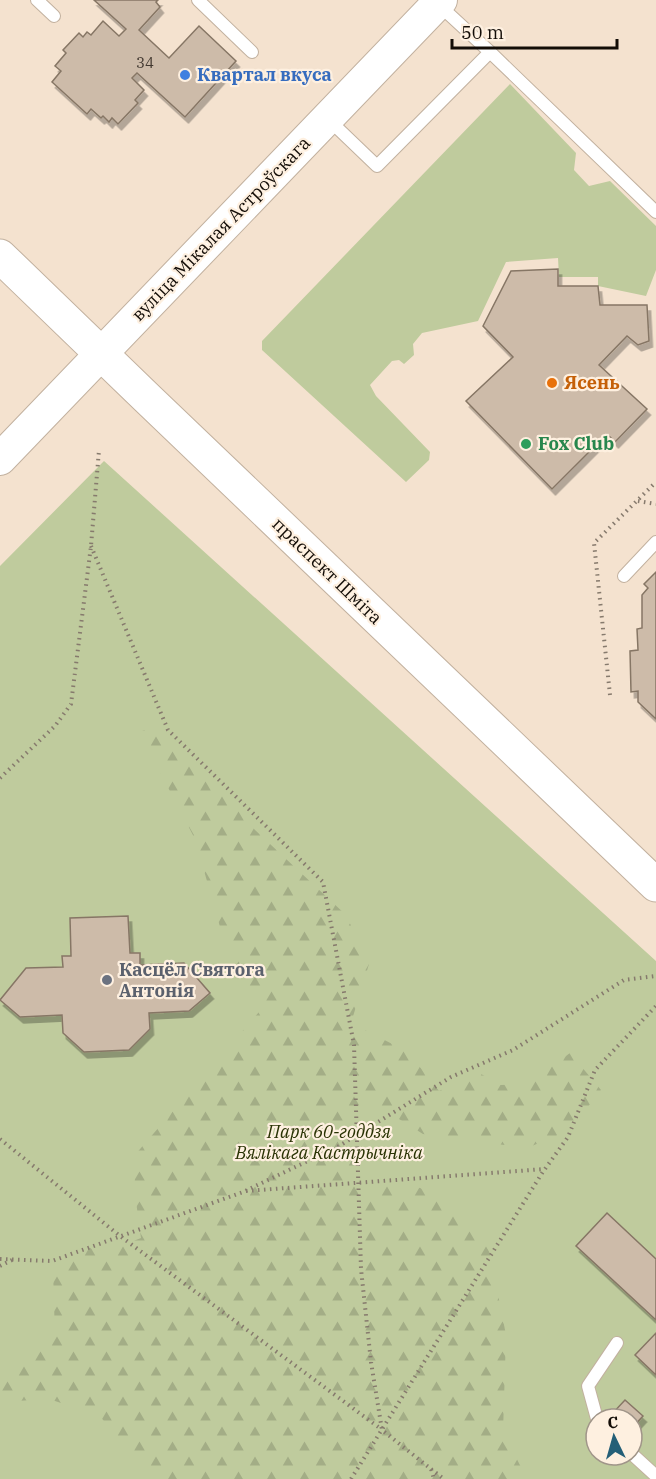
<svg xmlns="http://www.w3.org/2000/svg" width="656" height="1479" viewBox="0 0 656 1479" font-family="'IBM Plex Serif',serif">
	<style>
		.green { fill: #bfcb9d; fill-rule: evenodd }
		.forest { fill: url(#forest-firs) }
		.building { fill: #cdbba9; stroke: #867665; stroke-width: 1.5; filter: url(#shadow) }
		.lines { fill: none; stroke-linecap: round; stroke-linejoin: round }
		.lane-casing { stroke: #c2b19f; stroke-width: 14 }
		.secondary-casing { stroke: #c2b19f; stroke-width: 34 }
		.primary-casing { stroke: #c2b19f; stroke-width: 35 }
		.path { stroke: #867a6d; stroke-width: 4; stroke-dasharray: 1.5 4.5; stroke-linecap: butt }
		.lane { stroke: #fff; stroke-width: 12 }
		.secondary { stroke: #fff; stroke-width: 32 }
		.primary { stroke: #fff; stroke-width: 33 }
		.shop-dot { fill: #3f7fe0; stroke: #fef0e0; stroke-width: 2 }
		.food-dot { fill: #e8710a; stroke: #fef0e0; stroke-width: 2 }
		.leisure-dot { fill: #2e9e5b; stroke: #fef0e0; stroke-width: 2 }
		.worship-dot { fill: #6b7280; stroke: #fef0e0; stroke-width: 2 }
		.labels { text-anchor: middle; stroke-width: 4.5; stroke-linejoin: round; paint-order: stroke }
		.number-label { font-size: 15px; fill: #423830 }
		.shop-label { font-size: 18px; font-weight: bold; fill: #366cbe; stroke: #fef0e0; text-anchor: start }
		.street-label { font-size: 18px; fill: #130d07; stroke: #fef0e0 }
		.food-label { font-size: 18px; font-weight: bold; fill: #c56008; stroke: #fef0e0; text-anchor: start }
		.leisure-label { font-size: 18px; font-weight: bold; fill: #27864d; stroke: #fef0e0; text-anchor: start }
		.worship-label { font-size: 18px; font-weight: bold; fill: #5b616d; stroke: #fef0e0; text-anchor: start }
		.park-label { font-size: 18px; font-style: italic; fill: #2a3304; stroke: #fef0e0 }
	</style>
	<defs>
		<pattern id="forest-firs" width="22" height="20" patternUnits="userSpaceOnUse" patternTransform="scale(1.5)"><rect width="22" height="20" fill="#bfcb9d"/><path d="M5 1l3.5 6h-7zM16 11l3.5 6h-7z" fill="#a3ad86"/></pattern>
		<filter id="shadow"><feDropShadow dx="3.5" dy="6" stdDeviation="0" flood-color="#0004"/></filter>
	</defs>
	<rect width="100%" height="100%" fill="#f4e2cf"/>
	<g class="green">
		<polygon points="510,84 576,153 574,170 589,186 610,181 656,226 656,270 646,296 598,286 598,277 559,277 558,258 506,262 478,321 422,333 413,344 414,355 404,364 399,360 392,361 370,385 376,396 430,452 429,460 406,482 262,350 262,341"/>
		<path d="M104,461L656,961V1479H0V566ZM596,1419H632V1455H596Z"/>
	</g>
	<polygon class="forest" points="163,724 255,830 346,915 369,964 351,1023 408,1052 439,1091 476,1071 500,1085 528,1084 570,1053 601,1090 570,1130 527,1148 423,1134 375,1104 358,1125 364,1188 403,1182 451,1199 488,1244 506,1335 503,1432 527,1479 164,1479 131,1456 100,1416 49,1399 0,1402 0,1368 55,1338 53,1269 72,1241 103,1253 141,1238 135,1194 134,1156 259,1012 228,955 195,839 139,732"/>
	<g class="building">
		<polygon points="94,0 158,0 156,2 160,7 139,30 169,58 199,26 236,61 185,117 137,73 132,78 144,90 135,100 138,103 118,124 112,118 109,122 103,116 101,118 91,109 87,114 52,82 61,71 55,66 66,53 63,50 79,33 83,37 87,32 91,35 103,21 119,36 126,29"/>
		<polygon points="558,269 558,286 598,286 600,305 647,305 649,341 638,345 627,336 599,365 647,409 615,442 607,434 552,489 466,401 513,357 483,326 511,271"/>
		<polygon points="656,572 656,719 638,702 638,691 631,692 630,651 638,650 637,629 642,628 642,595 648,588 644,584"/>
		<polygon points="128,916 130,953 140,953 140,965 184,963 210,993 189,1011 149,1013 150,1029 129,1050 84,1052 63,1033 62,1015 20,1017 0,1000 26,968 63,967 62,956 71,956 70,918"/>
		<polygon points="607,1213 656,1259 656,1320 576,1246"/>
		<polygon points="656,1333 656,1375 635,1355"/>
		<polygon points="625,1400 643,1416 632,1428 632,1419 612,1419 609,1417"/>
	</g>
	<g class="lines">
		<g class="lane-casing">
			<g id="lane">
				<polyline points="37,0 54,16"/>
				<polyline points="198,0 252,52"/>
				<polyline points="438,4 490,52 656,212"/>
				<polyline points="328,119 377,166 490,52"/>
				<polyline points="624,576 656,542"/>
				<polyline points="597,1419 588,1386 617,1343"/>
				<polyline points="632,1454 656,1476"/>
			</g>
		</g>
		<g class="secondary-casing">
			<polyline id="secondary" points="0,459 441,0"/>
		</g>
		<g class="primary-casing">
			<polyline id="primary" points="0,256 148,399 656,885"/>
		</g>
		<g class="path">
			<polyline points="638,501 656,504"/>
			<polyline points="91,546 168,730 323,882 354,1045 361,1269 371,1362 382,1430 431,1469 434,1479"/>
			<polyline points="610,695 594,543 656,482"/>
			<polyline points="0,778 55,726 71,704 91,546 99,450"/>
			<polyline points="0,1139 120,1236 381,1429"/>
			<polyline points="246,1191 545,1169 568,1137 595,1070 656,1006"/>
			<polyline points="0,1259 52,1261 243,1192 339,1146 451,1077 513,1050 624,980 656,976"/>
			<polyline points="0,1266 12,1260"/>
			<polyline points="431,1469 444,1479"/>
			<polyline points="351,1479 544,1170"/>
		</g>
		<use href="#lane" class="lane"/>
		<use href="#secondary" class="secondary"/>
		<use href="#primary" class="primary"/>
	</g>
	<circle class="shop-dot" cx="185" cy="75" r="6"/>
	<circle class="food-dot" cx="552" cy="383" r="6"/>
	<circle class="leisure-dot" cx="526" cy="444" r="6"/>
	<circle class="worship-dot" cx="107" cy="980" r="6"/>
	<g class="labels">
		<g class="number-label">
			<text x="145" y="68">34</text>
		</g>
		<g class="shop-label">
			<text x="197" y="81">Квартал вкуса</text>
		</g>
		<g class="street-label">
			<text transform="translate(221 229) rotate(-46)" y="6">вуліца Мікалая Астроўскага</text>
			<text transform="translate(327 571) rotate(44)" y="6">праспект Шміта</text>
		</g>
		<g class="food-label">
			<text x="564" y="389">Ясень</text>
		</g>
		<g class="leisure-label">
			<text x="538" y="450">Fox Club</text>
		</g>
		<g class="worship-label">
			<text x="119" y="976">Касцёл Святога<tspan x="119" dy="21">Антонія</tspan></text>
		</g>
		<g class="park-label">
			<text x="329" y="1138">Парк 60-годдзя<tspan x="329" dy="21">Вялікага Кастрычніка</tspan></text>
		</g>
	</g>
	<g transform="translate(614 1437) rotate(355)"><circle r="28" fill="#fef0e0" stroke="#a09589" stroke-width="1.5"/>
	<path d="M0-4.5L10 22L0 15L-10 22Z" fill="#245f77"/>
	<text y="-9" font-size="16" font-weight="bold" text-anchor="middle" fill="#130d07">С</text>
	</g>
	<path d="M452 39v9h165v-9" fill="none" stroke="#130d07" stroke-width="3"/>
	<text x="461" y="39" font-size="18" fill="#130d07" stroke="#fef0e0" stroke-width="4.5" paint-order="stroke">50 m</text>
</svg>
